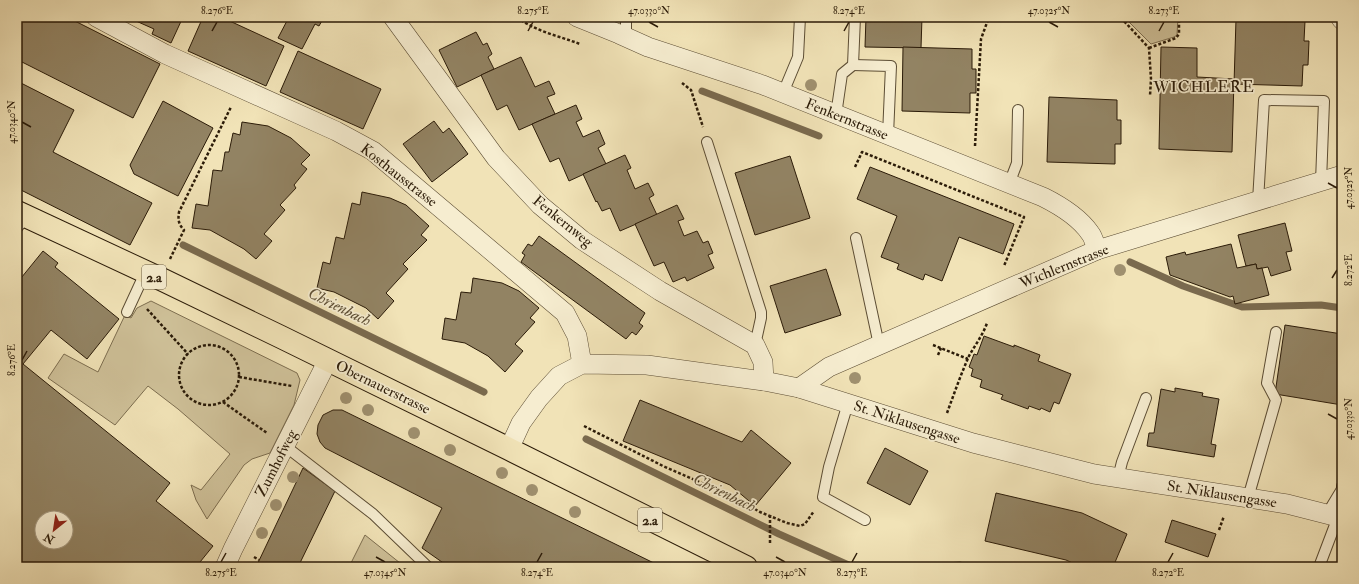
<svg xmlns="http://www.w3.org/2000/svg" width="1359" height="584" viewBox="0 0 1359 584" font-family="'IM FELL Double Pica',serif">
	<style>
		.green { fill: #cfc199; stroke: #7d6e50 }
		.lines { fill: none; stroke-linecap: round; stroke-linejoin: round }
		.stream { stroke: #7a6a4e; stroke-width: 7 }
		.building { fill: #928363; stroke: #2b1b08; fill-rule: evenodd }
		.service-casing { stroke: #5c4d34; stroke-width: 12 }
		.minor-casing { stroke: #5c4d34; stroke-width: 20 }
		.primary-casing { stroke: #2b1b08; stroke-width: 24 }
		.path { stroke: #2b1b08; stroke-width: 2.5; stroke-dasharray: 3 2; stroke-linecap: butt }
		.service { stroke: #f6edd0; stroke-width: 10 }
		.minor { stroke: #f6edd0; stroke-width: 19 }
		.primary { stroke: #f1e3b7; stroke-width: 22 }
		.tree { fill: #9f906f }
		.ticks { fill: none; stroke: #2b1b08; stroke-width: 1.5 }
		.labels { text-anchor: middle; stroke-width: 3.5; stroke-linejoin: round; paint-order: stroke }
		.shield { fill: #f6edd0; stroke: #685a44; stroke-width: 1 }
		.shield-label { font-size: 14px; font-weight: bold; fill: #2b1b08 }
		.street-label { font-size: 15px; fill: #2b1b08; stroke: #f6edd0 }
		.neighbourhood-label { font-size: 16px; letter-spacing: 1px; fill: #2b1b08; stroke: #f6edd0 }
		.water-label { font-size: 16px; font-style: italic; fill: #5f5036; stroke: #f6edd0 }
		.neatline { fill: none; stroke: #2b1b08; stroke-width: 1.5 }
		.ticks-label { font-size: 10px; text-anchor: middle; fill: #2b1b08 }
	</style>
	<rect width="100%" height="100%" fill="#f1e3b7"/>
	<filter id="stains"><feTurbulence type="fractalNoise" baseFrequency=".005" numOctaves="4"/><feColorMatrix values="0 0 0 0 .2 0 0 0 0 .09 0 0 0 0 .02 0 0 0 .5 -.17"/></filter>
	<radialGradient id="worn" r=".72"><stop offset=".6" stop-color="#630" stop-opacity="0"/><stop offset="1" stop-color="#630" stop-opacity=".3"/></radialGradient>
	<g class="green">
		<polygon points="1128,17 1178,17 1177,35 1174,37 1151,44 1128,21"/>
		<polygon points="151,301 297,373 300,380 294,405 270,453 252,459 244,465 207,519 196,500 191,485 201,490 230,454 178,409 148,386 115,425 48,378 64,354 98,372 125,315 131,318 137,308"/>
		<polygon points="365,535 405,567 349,567"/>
	</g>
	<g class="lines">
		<g class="stream">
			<polyline points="702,91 819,136"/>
			<polyline points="183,245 484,392"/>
			<polyline points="1130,262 1183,286 1242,307 1321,305 1342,308"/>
			<polyline points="586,439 779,534 853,567"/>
			<polyline points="936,567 960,565 965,567"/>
		</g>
	</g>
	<g class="building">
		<polygon points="17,17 67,17 160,64 133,118 22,62 17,72"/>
		<polygon points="127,17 183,17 171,43 152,34 154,29"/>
		<polygon points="203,17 221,17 284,46 266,86 188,51"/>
		<polygon points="289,17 324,17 319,26 315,24 302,49 278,38"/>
		<polygon points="866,17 922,17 921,48 865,47"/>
		<polygon points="1196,17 1254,17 1254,20"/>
		<polygon points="1236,19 1305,21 1304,41 1309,41 1308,65 1303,65 1302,86 1234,84"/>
		<polygon points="476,32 483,45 487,43 492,54 488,57 494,69 457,87 439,50"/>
		<polygon points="903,47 972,49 972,69 976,69 976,93 970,93 970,113 902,111"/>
		<polygon points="1161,47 1197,48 1197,77 1234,79 1232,152 1159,149"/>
		<polygon points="298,51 381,89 363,129 280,92"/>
		<polygon points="521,57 535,87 549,81 555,94 547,97 555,114 519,130 507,105 497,110 481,75"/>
		<polygon points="17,81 74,110 53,152 152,203 130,245 17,188"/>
		<polygon points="1049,97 1117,100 1117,120 1121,120 1121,144 1115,144 1115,164 1047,162"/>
		<polygon points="163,101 213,128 178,196 134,174 130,165"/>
		<polygon points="576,105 582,119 576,122 583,137 599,130 605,144 598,148 606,164 569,181 559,158 550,162 532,124"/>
		<polygon points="434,121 443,133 449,128 468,154 432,182 403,144"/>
		<polygon points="242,122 268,126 291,138 310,155 301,164 307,169 294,185 296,188 280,205 285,210 264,234 272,241 256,259 244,249 210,230 192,228 196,204 208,206 213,170 222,171 225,152 229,152 233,133 240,135"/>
		<polygon points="625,155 631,168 627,170 635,189 648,183 654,195 649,198 657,215 620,231 610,208 602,211 597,201 596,202 583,174"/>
		<polygon points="790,156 810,218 755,235 735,173"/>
		<polygon points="870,167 1014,224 1003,254 959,237 942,281 925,274 923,280 897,269 899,264 881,257 897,216 857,199"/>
		<polygon points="362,192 390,198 406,205 429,226 421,235 427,240 403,264 408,269 386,293 394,301 378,319 366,308 334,292 317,288 323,262 330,264 336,237 344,239 352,203 360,205"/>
		<polygon points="677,205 684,219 678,221 684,236 697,231 703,243 708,241 713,253 708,255 714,268 687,281 685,277 673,282 664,262 654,266 635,224"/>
		<polygon points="1285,223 1292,251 1286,252 1291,270 1271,276 1268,267 1257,269 1256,264 1246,266 1238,235"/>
		<polygon points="539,236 645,313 639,323 643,326 636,335 632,332 626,339 521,262 525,255 522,253 528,244 532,246"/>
		<polygon points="1231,244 1237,268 1256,264 1257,269 1262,268 1269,295 1235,304 1233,296 1230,297 1170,275 1166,257 1185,252 1186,255"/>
		<path d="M43,251L58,263L55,267L119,319L87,359L51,330L23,364L170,483L156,501L213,546L196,567H17V283ZM42,518H66V542H42Z"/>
		<polygon points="826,269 841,315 785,333 770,286"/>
		<polygon points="473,278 502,283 519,291 539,308 530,318 535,322 515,344 523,351 505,372 488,356 465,343 442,339 445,318 456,320 461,292 471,293"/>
		<polygon points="1285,325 1342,334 1342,405 1275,394"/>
		<polygon points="984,336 1014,347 1014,345 1040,355 1038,361 1071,374 1059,404 1054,402 1050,412 1041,408 1040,410 1029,406 1028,409 1001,399 1003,395 980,387 982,380 971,376 973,369 969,367 974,354 977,355"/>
		<polygon points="1175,388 1203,393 1202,396 1219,399 1211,444 1216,445 1214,457 1147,446 1149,433 1154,433 1161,389 1175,392"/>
		<polygon points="640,400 742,442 751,430 791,463 755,506 730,485 623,441"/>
		<polygon points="333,410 342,410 662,567 449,567 422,548 442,508 325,448 320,442 317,434 318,425 323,415"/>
		<polygon points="885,448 928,471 910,505 867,483"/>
		<polygon points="303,468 335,491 298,567 256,567"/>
		<polygon points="996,493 1082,513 1127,534 1113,567 1081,567 1066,560 985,541"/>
		<polygon points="1172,520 1216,534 1208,557 1165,542"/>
	</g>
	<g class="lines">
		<g class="service-casing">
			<g id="service">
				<polyline points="626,37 626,17"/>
				<polyline points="853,65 891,66 888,135"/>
				<polyline points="783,93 798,57 800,17"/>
				<polyline points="836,115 842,74 853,65 855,17"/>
				<polyline points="707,142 761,312 761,318 755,345"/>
				<polyline points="1009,184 1017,163 1018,110"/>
				<polyline points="1258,201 1264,100 1324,101 1321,182"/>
				<polyline points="17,228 26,217"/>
				<polyline points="856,238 879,345"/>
				<polyline points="127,312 145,273"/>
				<polyline points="848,403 829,467 823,497 865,520"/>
				<polyline points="285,446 373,514 428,567"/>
				<polyline points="1118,478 1122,462 1146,398"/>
				<polyline points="1248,498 1276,400 1267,383 1276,332"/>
				<polyline points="1327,514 1342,489 1342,486"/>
				<polyline points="1319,567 1338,517"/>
			</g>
		</g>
		<g class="minor-casing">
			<g id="minor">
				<polyline points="96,17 165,54 336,131 373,151 565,313 577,336 582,364"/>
				<polyline points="393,17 496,158 540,205 582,240 660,291 755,345 763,362 764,381"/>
				<path d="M577,17L619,34L648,47L763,85L1043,197C1061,206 1079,217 1090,233C1094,238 1095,245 1097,250"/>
				<polyline points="1340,17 1342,20"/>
				<polyline points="799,388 829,367 1097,250 1342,175"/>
				<polyline points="509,449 521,423 539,398 559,376 582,364 647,365 764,381 799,388 973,443 1094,474 1287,504 1342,518"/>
				<polyline points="225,567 233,549 328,360"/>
			</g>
		</g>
		<g class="primary-casing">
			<polyline id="primary" points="17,212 163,280 281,337 509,449 746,567"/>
		</g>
		<g class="path">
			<path d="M517,17C534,31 559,36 580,44"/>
			<polyline points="1100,17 1123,20"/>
			<polyline points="1124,17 1123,20 1149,48 1151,79 1150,96"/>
			<polyline points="1149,48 1176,38 1179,34 1179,17"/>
			<polyline points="682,83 691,90 703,127"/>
			<polyline points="975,146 981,39 989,17"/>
			<polyline points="855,167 862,152 1024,217 1004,266"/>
			<path d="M170,259L184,230C178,224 178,219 179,212L231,107"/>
			<polyline points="147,309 188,354"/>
			<polyline points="933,345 968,359"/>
			<circle cx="209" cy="375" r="30"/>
			<polyline points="938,355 941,348"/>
			<polyline points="239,377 292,386"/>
			<polyline points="223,402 267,433"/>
			<path d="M947,413C954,394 961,374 969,356C975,345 983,335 987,323"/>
			<polyline points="584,426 663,466 734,497 760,512 787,523 800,526 805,524 814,511"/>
			<polyline points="770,515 770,544"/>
			<polyline points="1219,530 1224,516"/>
			<polyline points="254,557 259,560"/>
		</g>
		<use href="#service" class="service"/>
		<use href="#minor" class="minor"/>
		<use href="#primary" class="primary"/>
	</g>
	<g class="tree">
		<circle cx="811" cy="85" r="6"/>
		<circle cx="1120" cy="270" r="6"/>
		<circle cx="855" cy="378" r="6"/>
		<circle cx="346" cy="398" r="6"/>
		<circle cx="368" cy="410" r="6"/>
		<circle cx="414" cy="433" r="6"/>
		<circle cx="450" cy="450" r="6"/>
		<circle cx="502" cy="473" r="6"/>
		<circle cx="293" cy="477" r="6"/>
		<circle cx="532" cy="490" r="6"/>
		<circle cx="276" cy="505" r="6"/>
		<circle cx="575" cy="512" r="6"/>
		<circle cx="262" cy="533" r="6"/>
	</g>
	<path class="ticks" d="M649,22L658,27M1049,22L1058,27M212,31L217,22M528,31L533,22M844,31L849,22M1159,31L1164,22M22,122L31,127M1328,183L1337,188M1332,278L1337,270M22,360L27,351M1328,414L1337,419M376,557L385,562M776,557L785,562M221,562L226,553M537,562L542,553M852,562L857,553M1168,562L1173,553"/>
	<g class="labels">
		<g class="shield">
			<rect x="142" y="265" width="24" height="24" rx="3"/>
			<rect x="638" y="508" width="24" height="24" rx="3"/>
		</g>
		<g class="shield-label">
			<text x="154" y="282">2.a</text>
			<text x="650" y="525">2.a</text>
		</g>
		<g class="street-label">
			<text transform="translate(847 119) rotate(22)" y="5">Fenkernstrasse</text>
			<text transform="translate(399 175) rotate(38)" y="5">Kosthausstrasse</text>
			<text transform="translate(563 221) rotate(39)" y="5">Fenkernweg</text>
			<text transform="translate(1064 266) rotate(-22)" y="5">Wichlernstrasse</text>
			<text transform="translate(383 387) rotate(26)" y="5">Obernauerstrasse</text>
			<text transform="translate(907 422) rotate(18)" y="5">St. Niklausengasse</text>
			<text transform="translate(276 463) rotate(-63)" y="5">Zumhofweg</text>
			<text transform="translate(1222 494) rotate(9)" y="5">St. Niklausengasse</text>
		</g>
		<g class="neighbourhood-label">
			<text x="1204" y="92">WICHLERE</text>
		</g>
		<g class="water-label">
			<text transform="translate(340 306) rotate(26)" y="6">Chrienbach</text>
			<text transform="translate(725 492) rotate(26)" y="6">Chrienbach</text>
		</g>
	</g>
	<rect width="1359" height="584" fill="none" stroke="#f1e3b7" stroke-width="44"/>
	<g transform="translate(54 530) rotate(210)"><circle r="19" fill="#f6edd0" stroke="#a59980"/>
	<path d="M0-3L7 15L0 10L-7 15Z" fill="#8f2418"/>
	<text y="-6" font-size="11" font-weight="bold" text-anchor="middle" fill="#2b1b08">N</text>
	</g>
	<rect x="22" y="22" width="1315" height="540" class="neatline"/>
	<g class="ticks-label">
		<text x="217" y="14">8.276°E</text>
		<text x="533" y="14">8.275°E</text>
		<text x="649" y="14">47.0330°N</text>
		<text x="849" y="14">8.274°E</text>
		<text x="1049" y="14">47.0325°N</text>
		<text x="1164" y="14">8.273°E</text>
		<text transform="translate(11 122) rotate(-90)" y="4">47.0340°N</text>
		<text transform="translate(1348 188) rotate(-90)" y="4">47.0325°N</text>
		<text transform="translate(1348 270) rotate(-90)" y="4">8.272°E</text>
		<text transform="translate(11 360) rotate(-90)" y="4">8.276°E</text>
		<text transform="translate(1348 419) rotate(-90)" y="4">47.0330°N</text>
		<text x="221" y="576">8.275°E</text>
		<text x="385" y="576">47.0345°N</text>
		<text x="537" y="576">8.274°E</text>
		<text x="785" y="576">47.0340°N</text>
		<text x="852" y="576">8.273°E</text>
		<text x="1168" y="576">8.272°E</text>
	</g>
	<rect width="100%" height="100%" filter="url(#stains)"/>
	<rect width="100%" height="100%" fill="url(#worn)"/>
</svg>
